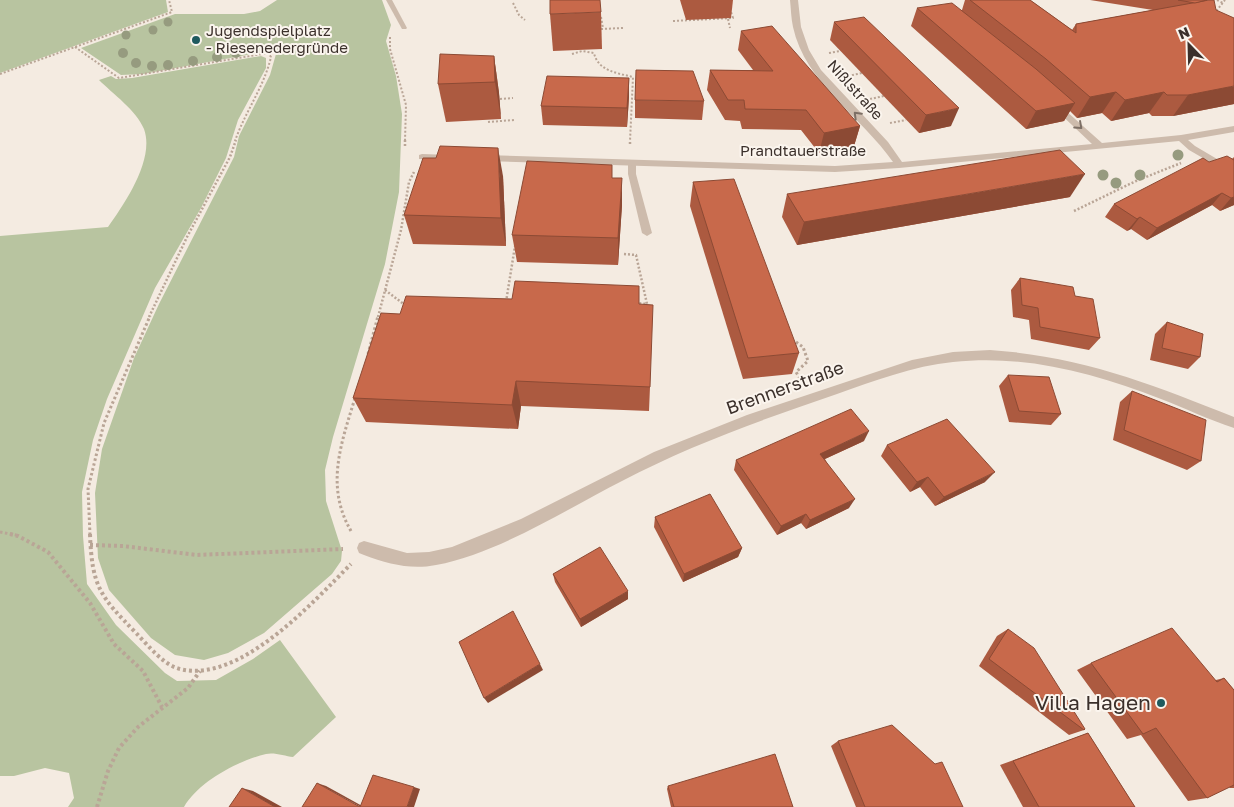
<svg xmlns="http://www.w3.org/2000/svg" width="1234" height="807" viewBox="0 0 1234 807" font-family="'Golos Text',sans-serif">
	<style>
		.green { fill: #b8c4a0 }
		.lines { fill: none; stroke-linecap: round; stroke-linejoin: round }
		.path-far3 { stroke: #b9a596; stroke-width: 2; stroke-dasharray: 2 2; stroke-linecap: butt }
		.path-far2 { stroke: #b9a596; stroke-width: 2.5; stroke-dasharray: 2 2; stroke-linecap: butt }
		.path-far1 { stroke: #b9a596; stroke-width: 3; stroke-dasharray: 2.5 2.5; stroke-linecap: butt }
		.path { stroke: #b9a596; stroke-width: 4; stroke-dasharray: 3 3; stroke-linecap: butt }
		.lane { fill: #cdbbac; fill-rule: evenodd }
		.street { fill: #cdbbac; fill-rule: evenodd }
		.tree { fill: #969b7f }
		.wall { fill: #ac5a40 }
		.shaded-wall { fill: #8c4a34 }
		.building { fill: #c8694b; stroke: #8c4a34 }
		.oneway { stroke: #7d6f65 }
		.poi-dot { fill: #1f5a5e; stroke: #fbf5ee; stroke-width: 2 }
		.labels { text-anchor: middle; stroke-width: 4; stroke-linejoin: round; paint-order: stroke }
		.far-poi-label { font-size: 15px; fill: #3b302b; stroke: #fbf5ee; text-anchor: start }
		.far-street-label { font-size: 15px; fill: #3b302b; stroke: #fbf5ee }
		.street-label { font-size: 18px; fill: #3b302b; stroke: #fbf5ee }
		.near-poi-label { font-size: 21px; fill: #3b302b; stroke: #fbf5ee; text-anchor: end }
	</style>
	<rect width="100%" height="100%" fill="#f4ebe1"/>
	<g class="green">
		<polygon points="0,0 166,0 168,12 0,73"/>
		<polygon points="277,0 382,0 391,25 386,41 396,76 402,114 399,192 385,264 333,437 325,470 326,501 342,551 341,561 332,574 264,633 228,653 204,660 175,655 151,638 109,590 98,558 95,493 102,449 134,358 159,304 234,157 239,136 270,75 276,54 274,50 143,74 121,75 81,48 175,14 244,14 260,11"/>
		<path d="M261,56L266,58V68L238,120L226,158L201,208L155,288L107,399L93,440L82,492L83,536L87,584L116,625L165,673L177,681L216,680L253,659L280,640L336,717L293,757C285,756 274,752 266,754C239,760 198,782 184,807H68L74,798L69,773L45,768L14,776H0V236L108,227C125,203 155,159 144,129C136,110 113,94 99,80L111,76L116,79L132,78Z"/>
	</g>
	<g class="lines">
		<g class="path-far3">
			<polyline points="1217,0 1223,3"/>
			<polyline points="513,3 519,15 525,20"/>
			<polyline points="1214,14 1225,0"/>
			<polyline points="601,17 603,28"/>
			<polyline points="728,19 730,28"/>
			<polyline points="673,21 733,18 731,12"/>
			<polyline points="601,29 623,28"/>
			<polyline points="390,37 390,49 406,105 405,141"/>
			<path d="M75,47L119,78L268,53L271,57C264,87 245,112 235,141"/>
			<polyline points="829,53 840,51"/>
			<path d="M572,54L582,51L594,53C598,71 617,73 633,77L630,141"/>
			<polyline points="0,74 172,12 169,0"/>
			<polyline points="848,76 862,73"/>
			<polyline points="500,99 513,98"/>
			<polyline points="870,99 884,96"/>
			<polyline points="488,122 514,120"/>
			<polyline points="890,123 906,120"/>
		</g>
		<g class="path-far2">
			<polyline points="630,144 630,140"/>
			<polyline points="405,146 405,140"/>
			<polyline points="1074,211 1136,181 1181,163"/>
			<polyline points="624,254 636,255 647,304 635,303"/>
			<polyline points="385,290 405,305"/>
			<polyline points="506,302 515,246"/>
			<polyline points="149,317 187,237 230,157 236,140"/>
			<polyline points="378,317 401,230 409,182 414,172"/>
		</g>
		<g class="path-far1">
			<polyline points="796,342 803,347 808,361 796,372 801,380"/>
			<polyline points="368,354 378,316"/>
			<path d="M351,531C325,486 341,444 355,398"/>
			<polyline points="0,532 16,535"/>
			<polyline points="90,535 88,489 104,423 150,316"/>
		</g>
		<g class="path">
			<polyline points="10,534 18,536 48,552 90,603 114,644 143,671 162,707"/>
			<path d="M90,534C92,587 100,596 136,633C148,645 163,665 180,669C240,684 313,602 351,564"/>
			<polyline points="90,545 123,546 197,555 343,549"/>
			<polyline points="97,807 108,771 119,748 138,727 188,688 200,671"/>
		</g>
		<g class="lane">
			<polygon points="386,0 392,0 407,28 406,29 402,29"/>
			<polygon points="632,160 636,163 636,174 652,233 647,236 642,233 628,174 628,163"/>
		</g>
		<g class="street">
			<path d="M790,0H798L801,27L809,50L821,70L888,142L902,162L1092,144L1053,107V103L1056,102L1102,143L1181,135L1234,126V132L1188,140L1195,146L1234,169V176L1189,150L1179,141L899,168L835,172L484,161L479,158L484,155L835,166L893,162C862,117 805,83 793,27C791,18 791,9 790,0Z"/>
			<polygon points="422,154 451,155 456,158 451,161 419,159 419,155"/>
			<path d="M990,350C1080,356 1152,384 1234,417V428C1209,420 1185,408 1161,399C1094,373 1025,354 953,362C913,366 874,381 837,394C764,419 690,445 622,481C565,510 499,553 436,565C411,570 388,564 364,555L359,553L357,548L359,543L364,541L407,553L429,552L452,547L521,519L654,452L747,415L912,360L953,352Z"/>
		</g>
	</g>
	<g class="tree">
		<circle cx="168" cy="22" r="4.5"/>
		<circle cx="153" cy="30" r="4.5"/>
		<circle cx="126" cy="35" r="4.5"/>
		<circle cx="123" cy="53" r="5"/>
		<circle cx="236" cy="53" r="5"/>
		<circle cx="217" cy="57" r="5"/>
		<circle cx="193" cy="61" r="5"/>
		<circle cx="136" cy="63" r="5"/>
		<circle cx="168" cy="65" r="5"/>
		<circle cx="152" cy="66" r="5"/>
		<circle cx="1178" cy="155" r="5.5"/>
		<circle cx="1103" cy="175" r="5.5"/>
		<circle cx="1140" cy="175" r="5.5"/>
		<circle cx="1116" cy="183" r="5.5"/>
	</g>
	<g class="wall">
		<polygon points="680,0 733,0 731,18 686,20"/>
		<polygon points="965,0 1030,0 1072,30 1076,24 1153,10 1090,0 1207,0 1234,104 1173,116 1152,116 1149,113 1111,121 1102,113 1077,118 1070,111 1064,121 1026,129 911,26 917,8 962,10"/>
		<polygon points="601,12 602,49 553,51 550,14"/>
		<polygon points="834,22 951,126 919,133 830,40"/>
		<polygon points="741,31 860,126 854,146 819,153 801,130 742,129 740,121 725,120 707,90 710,70 753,70 738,50"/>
		<polygon points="494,56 499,93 501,119 446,122 438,84"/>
		<polygon points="629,78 629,96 627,127 543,125 541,106"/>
		<polygon points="635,100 704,101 702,120 635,118"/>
		<polygon points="1234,157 1234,205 1220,211 1212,205 1147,240 1131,229 1127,231 1105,217 1114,204 1209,162 1232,159"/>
		<polygon points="612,165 612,178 622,205 618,265 517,262 512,235"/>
		<polygon points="503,176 506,246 413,244 404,215"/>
		<polygon points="693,182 799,353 792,374 743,379 690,206"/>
		<polygon points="787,194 1070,197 797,245 782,217"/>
		<polygon points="1020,278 1075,296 1100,338 1089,350 1031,339 1029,320 1013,317 1011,290"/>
		<polygon points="639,304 650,387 649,411 521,406 518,429 366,422 353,398"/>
		<polygon points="1167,322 1200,357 1188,369 1150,360 1155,334"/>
		<polygon points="1008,375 1061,414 1051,425 1009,422 999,386"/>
		<polygon points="1132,391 1201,461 1187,470 1113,440 1120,402"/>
		<polygon points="864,441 825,459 849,508 806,529 801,523 777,535 734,470 736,460"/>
		<polygon points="887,445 985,482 935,506 920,487 910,492 881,456"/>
		<polygon points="655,517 742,548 738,557 683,582 654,527"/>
		<polygon points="553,574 628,599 581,627 555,582"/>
		<polygon points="1008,629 1084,730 1069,735 979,666 997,636"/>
		<polygon points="1091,663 1216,680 1224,678 1234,690 1234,788 1230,788 1229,787 1207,798 1188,801 1141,735 1127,739 1077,670"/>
		<polygon points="1088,733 1135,807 1023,807 1000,765"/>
		<polygon points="838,741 963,807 856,807 831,746"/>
		<polygon points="668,786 793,807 671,807 667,789"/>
	</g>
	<g class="shaded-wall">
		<polygon points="494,56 499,93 501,119 495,82"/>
		<polygon points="629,78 629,96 627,127 627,108"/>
		<polygon points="1234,86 1234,104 1173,116 1188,95"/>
		<polygon points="1116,92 1102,113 1077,118 1090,97"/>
		<polygon points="1164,92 1149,113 1111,121 1125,100"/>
		<polygon points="1075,103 1064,121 1026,129 1036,111"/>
		<polygon points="959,108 951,126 919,133 926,115"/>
		<polygon points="860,126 854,146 819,153 824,133"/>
		<polygon points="498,148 503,176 506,246 501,218"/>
		<polygon points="1085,174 1070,197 797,245 804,222"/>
		<polygon points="622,178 622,205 618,265 618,238"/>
		<polygon points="1222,193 1212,205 1147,240 1157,228"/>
		<polygon points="1234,197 1234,205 1220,211 1231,198"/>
		<polygon points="1140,217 1131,229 1127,231 1137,219"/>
		<polygon points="516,381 521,406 518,429 512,405"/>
		<polygon points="869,431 864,441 816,463 820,454"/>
		<polygon points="995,472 985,482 935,506 944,497"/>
		<polygon points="928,477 920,487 910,492 917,482"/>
		<polygon points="855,499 849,508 806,529 810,520"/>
		<polygon points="806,514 801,523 777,535 781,526"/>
		<polygon points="742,548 738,557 683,582 684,574"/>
		<polygon points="628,591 628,599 581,627 580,619"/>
		<polygon points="540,664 543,670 488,703 484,698"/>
		<polygon points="317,783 326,786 364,807 361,807"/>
		<polygon points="414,787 420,789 414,807 407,807"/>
		<polygon points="242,788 253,791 282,807 275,807"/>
	</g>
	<g class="building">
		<polygon points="550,0 600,0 601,12 550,14"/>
		<polygon points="970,0 1030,0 1076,33 1076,24 1209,0 1214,0 1216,10 1234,18 1234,86 1188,95 1167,95 1164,92 1125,100 1116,92 1090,97 1046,59"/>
		<polygon points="1178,0 1207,0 1195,3"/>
		<polygon points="952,3 1036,69 1075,103 1036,111 917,8"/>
		<polygon points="864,17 959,108 926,115 834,22"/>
		<polygon points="772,26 860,126 824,133 806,110 745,109 744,100 728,100 710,70 773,71 741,31"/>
		<polygon points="440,54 494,56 495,82 438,84"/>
		<polygon points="636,70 693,71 704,101 635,100"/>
		<polygon points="547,76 629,78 627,108 541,106"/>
		<polygon points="440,146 498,148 501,218 404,215 423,158 436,158"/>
		<polygon points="1060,150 1085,174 804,222 787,194"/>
		<polygon points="1227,156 1234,160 1234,197 1231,198 1222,193 1157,228 1140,217 1137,219 1114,204 1203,158 1209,162"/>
		<polygon points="527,161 612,165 612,178 622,178 618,238 512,235"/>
		<polygon points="734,179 799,353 748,358 693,182"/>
		<polygon points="1020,278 1073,287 1075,296 1093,299 1100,338 1040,327 1038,308 1022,305"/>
		<polygon points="515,281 639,286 639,304 653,305 650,387 516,381 512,405 353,398 381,313 400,314 406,296 512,299"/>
		<polygon points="1167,322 1203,334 1200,357 1162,348"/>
		<polygon points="1008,375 1049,377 1061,414 1019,411"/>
		<polygon points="1132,391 1206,420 1201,461 1124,430"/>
		<polygon points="851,409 869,431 820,454 855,499 810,520 806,514 781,526 736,460"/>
		<polygon points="947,419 995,472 944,497 928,477 917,482 887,445"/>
		<polygon points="710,494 742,548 684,574 655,517"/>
		<polygon points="600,547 628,591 580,619 553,574"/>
		<polygon points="513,611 540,664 484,698 459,642"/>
		<polygon points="1172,628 1217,682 1224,678 1234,690 1234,785 1207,798 1156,728 1143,734 1091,663"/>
		<polygon points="1008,629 1034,648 1085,729 1084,730 989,659"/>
		<polygon points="892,725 935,764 942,762 963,807 865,807 838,741"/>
		<polygon points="1088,733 1135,807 1039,807 1013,761"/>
		<polygon points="775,754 793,807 674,807 668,786"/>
		<polygon points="373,775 414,787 407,807 302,807 317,783 360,807"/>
		<polygon points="242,788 275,807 229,807"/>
	</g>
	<defs><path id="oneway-chevron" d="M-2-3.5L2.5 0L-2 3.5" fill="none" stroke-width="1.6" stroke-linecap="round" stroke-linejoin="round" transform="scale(1.25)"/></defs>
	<g class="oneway">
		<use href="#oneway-chevron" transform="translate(857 115) rotate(-135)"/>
		<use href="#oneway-chevron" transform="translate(1079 126) rotate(42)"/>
	</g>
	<g class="poi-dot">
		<circle cx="196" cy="40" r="5"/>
		<circle cx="1161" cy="703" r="5"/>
	</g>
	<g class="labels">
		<g class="far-poi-label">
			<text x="206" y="36">Jugendspielplatz<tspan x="206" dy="17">- Riesenedergründe</tspan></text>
		</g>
		<g class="far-street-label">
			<text transform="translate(855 90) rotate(48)" y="5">Nißlstraße</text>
			<text x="803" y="156">Prandtauerstraße</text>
		</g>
		<g class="street-label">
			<text transform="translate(785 388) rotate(-20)" y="6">Brennerstraße</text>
		</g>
		<g class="near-poi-label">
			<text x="1151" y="710">Villa Hagen</text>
		</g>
	</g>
	<g transform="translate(1189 45) rotate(337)" stroke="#fbf5ee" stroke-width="4" paint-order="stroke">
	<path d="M0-4L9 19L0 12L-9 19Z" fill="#3b302b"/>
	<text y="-8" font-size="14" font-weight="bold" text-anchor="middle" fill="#3b302b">N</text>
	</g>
</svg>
